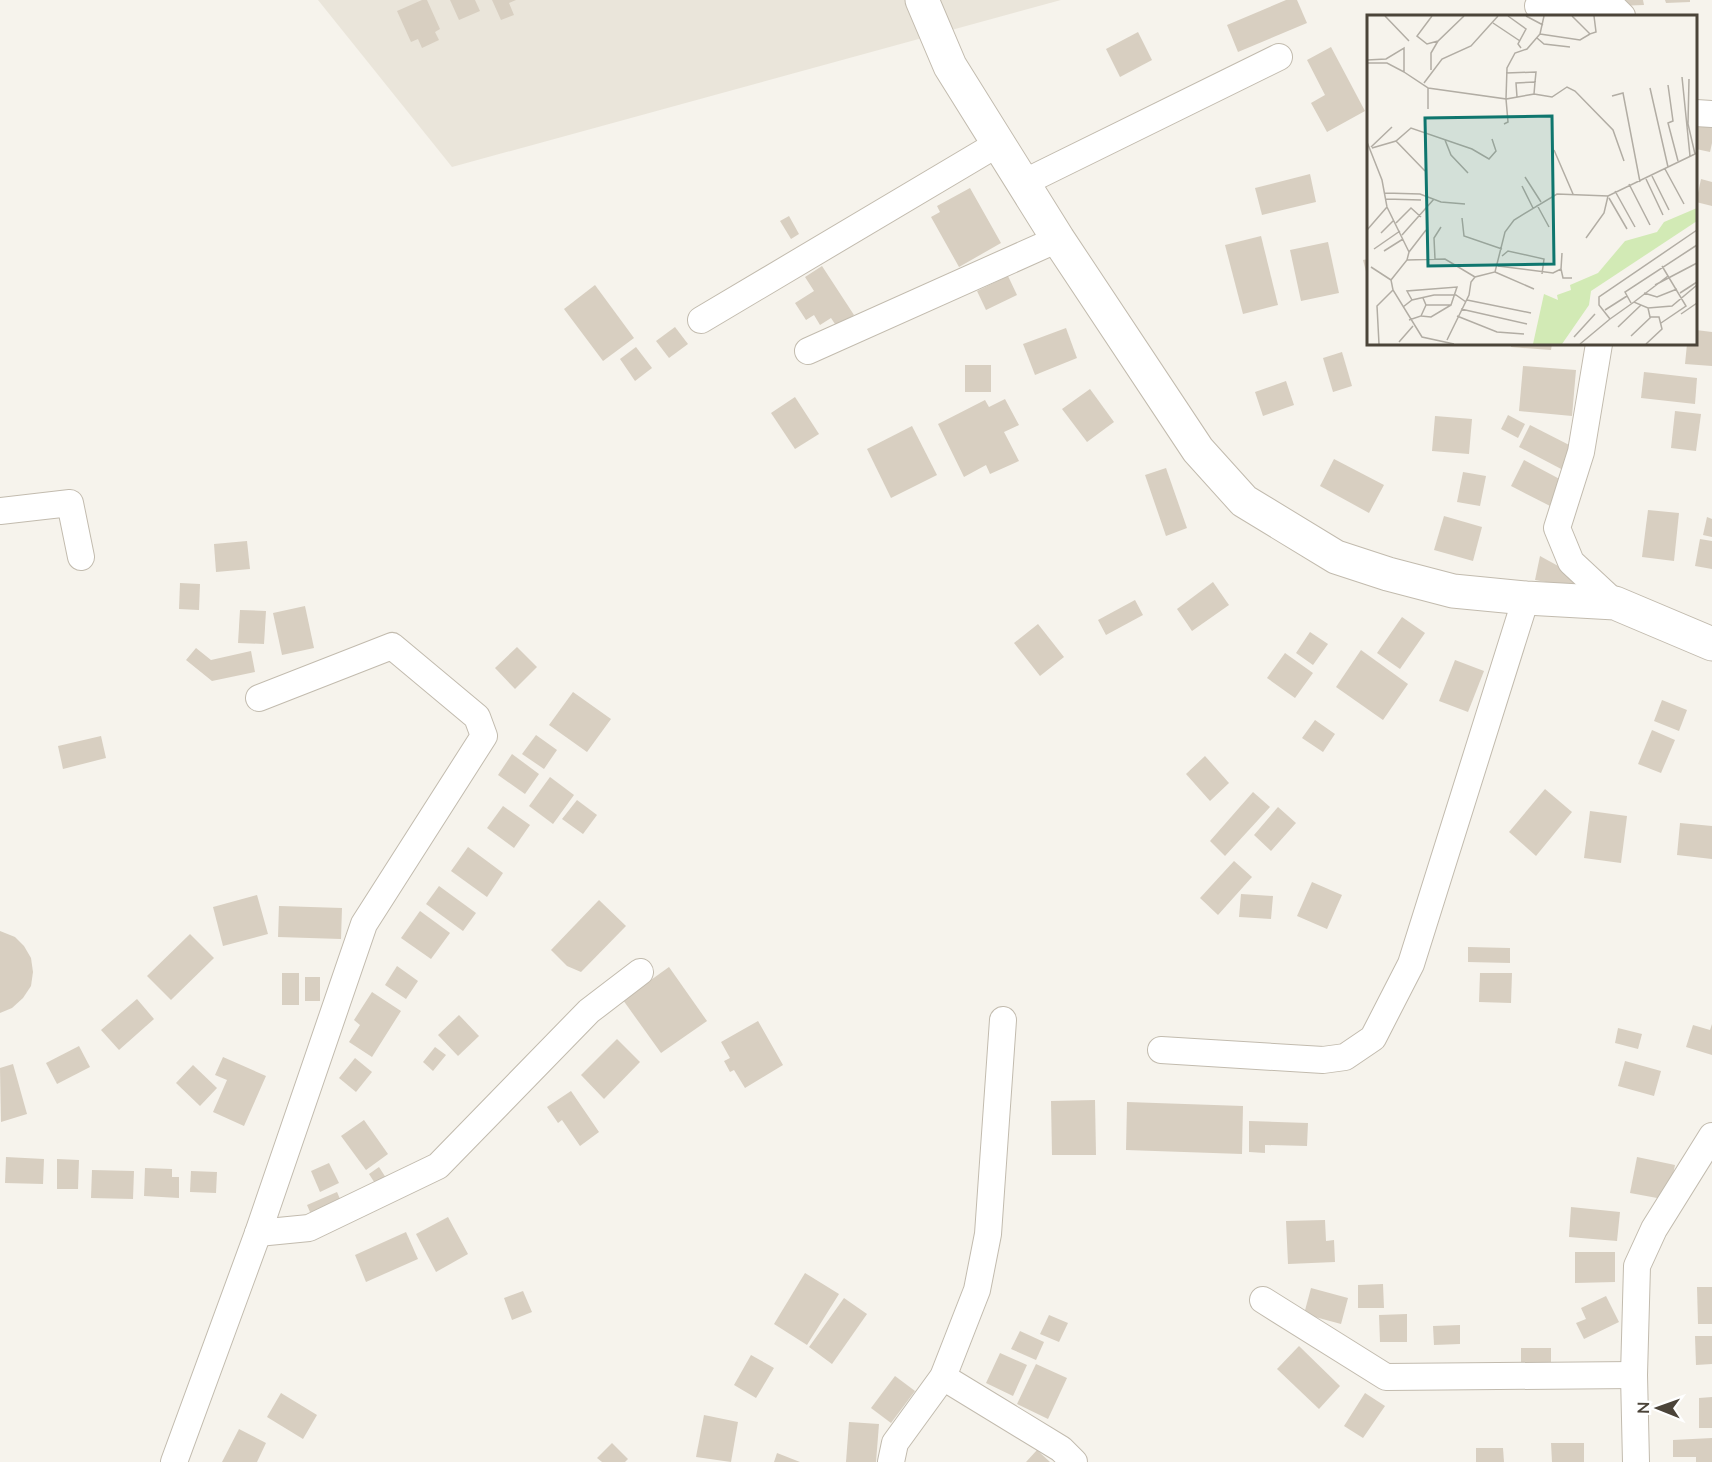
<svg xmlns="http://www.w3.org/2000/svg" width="1712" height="1462" viewBox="0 0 1712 1462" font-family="Lato,sans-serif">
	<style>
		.residential { fill: #eae5da }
		.building { fill: #d8cfc1 }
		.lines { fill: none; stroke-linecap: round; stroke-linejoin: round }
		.minor-casing { stroke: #c2bbae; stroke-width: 28 }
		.tertiary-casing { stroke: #c2bbae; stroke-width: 35 }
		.minor { stroke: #fff; stroke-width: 26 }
		.tertiary { stroke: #fff; stroke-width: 33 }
		.inset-road { fill: none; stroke: #b2ada4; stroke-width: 1.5 }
		.view { fill: #0f766e; fill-opacity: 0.15; stroke: #0f766e; stroke-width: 3 }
		.inset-edge { fill: none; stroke: #4b4439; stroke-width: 3 }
	</style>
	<rect width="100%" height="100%" fill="#f6f3ec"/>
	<polygon class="residential" points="318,0 1061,0 452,167"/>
	<g class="building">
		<polygon points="422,0 427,0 440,29 435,32 439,40 422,48 418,39 411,42 397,11"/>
		<polygon points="450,0 475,0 480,11 459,20"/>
		<polygon points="492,0 516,0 509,3 514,15 501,20"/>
		<polygon points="1286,0 1297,0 1307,23 1238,52 1227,25"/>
		<polygon points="1616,0 1643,0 1644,5 1617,6"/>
		<polygon points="1665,0 1690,0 1690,2 1666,3"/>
		<polygon points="1138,32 1152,60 1120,77 1106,49"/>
		<polygon points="1331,47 1365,111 1327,132 1311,103 1325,95 1307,60"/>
		<polygon points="1696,120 1712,124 1712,143 1710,152 1696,149"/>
		<polygon points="1310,174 1316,202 1262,215 1255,188"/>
		<polygon points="1701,179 1712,182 1712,206 1696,202"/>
		<polygon points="970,188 1001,243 959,267 931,217 940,212 937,206"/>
		<polygon points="789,216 799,234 791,239 780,221"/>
		<polygon points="1261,236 1278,305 1243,314 1225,245"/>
		<polygon points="1328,242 1339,293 1301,301 1290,250"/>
		<polygon points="1368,259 1368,279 1363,260"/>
		<polygon points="822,266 854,315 837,327 831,318 820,325 814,315 806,320 795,303 814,291 805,277"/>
		<polygon points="1008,276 1017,295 986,310 977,291"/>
		<polygon points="595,285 634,338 603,361 564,309"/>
		<polygon points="675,327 688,344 669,358 656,341"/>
		<polygon points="1066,328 1077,358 1035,375 1023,344"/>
		<polygon points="1696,330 1712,332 1712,366 1685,364 1687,344 1696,344"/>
		<polygon points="1511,344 1552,344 1551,350 1511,347"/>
		<polygon points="636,347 652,368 635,381 620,359"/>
		<polygon points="1342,352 1352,386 1333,392 1323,358"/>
		<rect x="965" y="365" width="26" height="27"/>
		<polygon points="1523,366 1576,370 1572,416 1519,411"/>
		<polygon points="1644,372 1697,378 1695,404 1641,398"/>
		<polygon points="1286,381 1294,405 1263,416 1255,392"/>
		<polygon points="1090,389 1114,422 1087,442 1062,409"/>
		<polygon points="795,397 819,434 795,449 771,413"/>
		<polygon points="1005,399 1019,425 1004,432 1019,461 990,474 986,465 964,477 938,424 985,400 989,407"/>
		<polygon points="1675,411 1701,414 1696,451 1671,448"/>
		<polygon points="1508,415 1525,424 1518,438 1501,429"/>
		<polygon points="1435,416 1472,419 1469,454 1432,451"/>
		<polygon points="1530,425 1577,449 1565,471 1519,447"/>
		<polygon points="912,426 937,475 891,498 867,449"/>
		<polygon points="1334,459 1384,485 1369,513 1320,486"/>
		<polygon points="1524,460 1567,483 1554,508 1511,486"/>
		<polygon points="1166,468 1187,528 1166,536 1145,475"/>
		<polygon points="1463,472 1486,476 1480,506 1457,502"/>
		<polygon points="1648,510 1679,513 1674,561 1642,557"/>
		<polygon points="1444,516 1482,527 1473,561 1434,550"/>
		<polygon points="1707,517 1712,519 1712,537 1703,535"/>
		<polygon points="1700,539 1712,541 1712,569 1695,566"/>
		<polygon points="247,541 250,569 216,572 214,544"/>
		<polygon points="1540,556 1580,578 1578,588 1535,580"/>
		<polygon points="1213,582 1229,605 1192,631 1177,609"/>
		<polygon points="180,583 200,584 199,610 179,609"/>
		<polygon points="1135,600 1143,615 1106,635 1098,620"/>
		<polygon points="305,606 314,648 282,655 273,613"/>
		<polygon points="240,610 266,611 264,644 238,643"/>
		<polygon points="1402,617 1425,633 1400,669 1377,653"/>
		<polygon points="1038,624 1064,657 1040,676 1014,643"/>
		<polygon points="1310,632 1328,644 1313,665 1296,653"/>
		<polygon points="517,647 537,667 515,689 495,668"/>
		<polygon points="196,648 211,660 251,651 255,672 212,681 186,660"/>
		<polygon points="1361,650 1408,684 1383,720 1336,687"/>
		<polygon points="1285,653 1313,673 1295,698 1267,678"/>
		<polygon points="1455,660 1484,671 1468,712 1439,701"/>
		<polygon points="573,692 611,719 587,752 549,725"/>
		<polygon points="1662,700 1687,710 1679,731 1654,721"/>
		<polygon points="1315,720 1335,734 1323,752 1302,738"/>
		<polygon points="1652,730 1675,740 1661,773 1638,764"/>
		<polygon points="536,735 557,750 544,769 522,754"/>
		<polygon points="101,736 106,758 63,769 58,746"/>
		<polygon points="512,754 539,774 525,794 498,775"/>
		<polygon points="1205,756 1229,783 1210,801 1186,774"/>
		<polygon points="550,777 574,795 553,824 529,806"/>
		<polygon points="1545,789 1572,812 1536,856 1509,832"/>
		<polygon points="1253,792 1270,807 1225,856 1210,841"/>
		<polygon points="577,800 597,815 583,834 562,819"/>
		<polygon points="503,806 530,825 514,848 487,828"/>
		<polygon points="1278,807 1296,823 1271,851 1254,835"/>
		<polygon points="1590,811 1627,816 1621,863 1584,858"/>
		<polygon points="1680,823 1712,826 1712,859 1677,855"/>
		<polygon points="468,847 503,873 487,897 451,871"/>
		<polygon points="1234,861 1252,877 1218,915 1200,898"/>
		<polygon points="1312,882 1342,895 1327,929 1297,916"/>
		<polygon points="439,886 476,913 463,931 426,904"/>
		<polygon points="1241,894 1273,896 1271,919 1239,917"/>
		<polygon points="257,895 268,934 223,946 213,907"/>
		<polygon points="599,900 626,926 581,972 567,966 551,950"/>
		<polygon points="279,906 342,908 341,939 278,937"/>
		<polygon points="420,911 450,933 431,959 401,938"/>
		<polygon points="0,931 15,937 24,946 31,958 33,972 31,986 23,998 12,1008 0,1013"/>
		<polygon points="190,934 214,958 171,1000 147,976"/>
		<polygon points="1468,947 1510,948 1510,963 1468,962"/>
		<polygon points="397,966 418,981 406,999 385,985"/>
		<polygon points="669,967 707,1021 661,1053 623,1000"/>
		<rect x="282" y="973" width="17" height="32"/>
		<polygon points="1480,973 1512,973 1511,1003 1479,1002"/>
		<rect x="305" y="977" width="15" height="24"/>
		<polygon points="372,992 401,1011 372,1057 349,1042 360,1025 354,1020"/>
		<polygon points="137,999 154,1019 119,1050 101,1030"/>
		<polygon points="459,1015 479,1036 458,1056 438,1035"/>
		<polygon points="758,1021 783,1065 745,1088 734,1070 730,1072 724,1061 730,1058 721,1042"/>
		<polygon points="1712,1024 1712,1055 1686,1047 1693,1025 1710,1030"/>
		<polygon points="1618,1028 1642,1034 1638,1049 1615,1043"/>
		<polygon points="617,1039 640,1062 604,1099 581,1075"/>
		<polygon points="79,1046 90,1067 57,1084 46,1063"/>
		<polygon points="435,1047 446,1055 433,1071 423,1062"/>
		<polygon points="223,1057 266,1076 244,1126 213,1112 227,1080 215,1075"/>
		<polygon points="355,1058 372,1072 356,1092 339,1078"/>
		<polygon points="1625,1061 1661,1071 1654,1096 1618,1086"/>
		<polygon points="13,1064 27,1114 1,1122 0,1068"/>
		<polygon points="193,1065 217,1088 200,1106 176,1083"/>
		<polygon points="571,1091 599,1132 580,1146 562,1120 558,1123 547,1107"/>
		<polygon points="1095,1100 1096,1155 1052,1155 1051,1101"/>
		<polygon points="1127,1102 1243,1106 1242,1154 1126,1150"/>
		<polygon points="364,1120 388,1154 366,1170 341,1136"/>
		<polygon points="1249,1121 1308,1123 1307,1146 1265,1145 1265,1153 1249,1152"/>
		<polygon points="6,1157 44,1159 43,1184 5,1183"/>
		<polygon points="1637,1157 1675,1165 1668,1200 1630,1193"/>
		<polygon points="57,1159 79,1160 78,1189 57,1189"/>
		<polygon points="329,1163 339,1183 320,1192 311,1171"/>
		<polygon points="379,1167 388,1181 378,1188 369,1174"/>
		<polygon points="145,1168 172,1169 172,1177 179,1177 179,1198 144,1196"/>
		<polygon points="92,1170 134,1171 133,1199 91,1198"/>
		<polygon points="191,1171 217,1172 216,1193 190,1192"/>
		<polygon points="337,1192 343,1206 313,1219 307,1205"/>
		<polygon points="1571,1207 1620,1212 1617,1241 1569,1237"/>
		<polygon points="448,1217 468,1254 436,1272 416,1234"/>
		<polygon points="1325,1220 1326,1241 1334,1240 1335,1262 1288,1264 1286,1221"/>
		<polygon points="406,1232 418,1259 366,1282 355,1255"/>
		<polygon points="1575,1252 1615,1252 1615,1282 1575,1283"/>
		<polygon points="805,1273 839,1294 807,1345 774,1324"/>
		<polygon points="1383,1284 1384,1308 1358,1308 1358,1285"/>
		<polygon points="1697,1287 1712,1287 1712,1324 1698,1324"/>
		<polygon points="1311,1288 1348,1298 1341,1324 1304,1314"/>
		<polygon points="523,1291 532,1312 512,1320 504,1298"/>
		<polygon points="1606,1296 1619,1322 1584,1339 1576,1323 1586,1319 1581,1308"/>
		<polygon points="844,1298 867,1314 832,1364 809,1347"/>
		<polygon points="1407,1314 1407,1342 1380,1342 1379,1315"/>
		<polygon points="1049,1315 1068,1323 1059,1342 1040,1334"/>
		<polygon points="1460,1325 1460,1344 1434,1345 1433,1326"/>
		<polygon points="1020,1331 1044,1342 1036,1360 1011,1349"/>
		<polygon points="1695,1336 1712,1336 1712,1364 1696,1365"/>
		<polygon points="1299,1346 1340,1386 1319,1409 1277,1369"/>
		<rect x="1521" y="1348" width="30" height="25"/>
		<polygon points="1000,1353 1027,1365 1013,1396 986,1383"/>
		<polygon points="751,1355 774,1368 756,1398 734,1385"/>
		<polygon points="1036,1364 1067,1378 1048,1419 1017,1404"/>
		<polygon points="895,1376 915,1391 891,1423 871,1408"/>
		<polygon points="281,1393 317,1415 303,1439 267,1417"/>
		<polygon points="1365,1393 1385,1406 1363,1438 1344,1426"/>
		<polygon points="1712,1397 1712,1428 1699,1428 1699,1398"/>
		<polygon points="704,1415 738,1422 731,1462 696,1457"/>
		<polygon points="849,1422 879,1424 876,1462 846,1462"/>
		<polygon points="239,1429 266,1443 257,1462 222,1462"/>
		<polygon points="1712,1438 1712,1462 1696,1462 1696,1457 1673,1457 1673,1440"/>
		<polygon points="612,1443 628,1459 625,1462 602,1462 597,1458"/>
		<polygon points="1551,1443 1584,1443 1584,1462 1552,1462"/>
		<polygon points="1476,1448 1503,1448 1504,1462 1476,1462"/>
		<polygon points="1037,1450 1050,1462 1026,1462"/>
		<polygon points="777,1453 800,1462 774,1462"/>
	</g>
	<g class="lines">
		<g class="minor-casing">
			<g id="minor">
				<polyline points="1538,6 1615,9 1622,16"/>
				<polyline points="1696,113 1712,114"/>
				<polyline points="1023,183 1279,57"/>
				<polyline points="701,320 999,143"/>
				<polyline points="1599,344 1581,452 1557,528 1571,562 1615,603"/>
				<polyline points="808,351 1058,239"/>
				<polyline points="0,511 70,503 81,557"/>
				<polyline points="1161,1050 1323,1060 1345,1057 1373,1038 1411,964 1526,598"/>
				<polyline points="258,1233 309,1228 438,1166 589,1011 640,972"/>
				<polyline points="1263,1300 1386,1377 1634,1375"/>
				<polyline points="943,1377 1061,1449 1074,1462"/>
				<polyline points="174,1462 258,1233 364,924 484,736 477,717 392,646 259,698"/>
				<polyline points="891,1462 895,1443 943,1377 977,1290 988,1234 1003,1020"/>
				<polyline points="1636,1462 1634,1375 1637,1266 1654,1229 1712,1136"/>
			</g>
		</g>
		<g class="tertiary-casing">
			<polyline id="tertiary" points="922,0 950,66 1058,239 1198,450 1244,501 1336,557 1388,574 1453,591 1526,598 1615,603 1712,644"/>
		</g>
		<use href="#minor" class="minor"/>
		<use href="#tertiary" class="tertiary"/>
	</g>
	<g transform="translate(1367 15)">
		<rect width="330" height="330" fill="#f6f3ec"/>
		<path d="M330,193V206L224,276L222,290L195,329H166L177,279L191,285L190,280L204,275L203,270L231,258L258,226L290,217L297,207Z" fill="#d2eab5"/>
		<path class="inset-road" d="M18,1L42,26M65,1L50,21L60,29L71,26L97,1M141,1L159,14L151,29L154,33M159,1L176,10M205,1L223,19L229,17L227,1M126,8L153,26M173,19L213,25L223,19M170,23L177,29L203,32M0,45L19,44L37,33V57L20,48H0M64,55V38L71,26M37,57L61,73V94M139,58L169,57L168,67M315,62L323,141M322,64L321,109L328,139M57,68L75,44L104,31L131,1M301,70L306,106L301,108L311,146M61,73L139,84L141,107L137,109M283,73L301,152M167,79L185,82L200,72L208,76L246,115L257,146M245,81L256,78L273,167M150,82L149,68L168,67L167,79L139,84L140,53L148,38L160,34L173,19L177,1M78,125L84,140L101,158M29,126L58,156M0,127L15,165L20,192L42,237L40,245L24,265L26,275L55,322L87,329M4,132L25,112M5,133L29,126L44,113L105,134L122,144L129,136L125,124M187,135L206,179M298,154L317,189M285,161L302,195M158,162L174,187M279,164L296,200M262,169L283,210M155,171L166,193M248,176L268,212M18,178L53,179L74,187L98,189M242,183L260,214M19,184L54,185M170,190L182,212M95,203L97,221L135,234M29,208L44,193L54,202M0,215L20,192M14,218L27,205M35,220L67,184M219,223L237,198L241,181M7,234L33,216M17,236L36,224M42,237L59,215M135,241L141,236L177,244L175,259M68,244L67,223L74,212M40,245L78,244L108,262M131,251L186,258L194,254L195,238M4,252L24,265M194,254L196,263H205M128,257L167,274M288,270L330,248M277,278L290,282L310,274M313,278L330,267M45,285L40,276L90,272L84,290H59L56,283M100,285L164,298M267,287L301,261M264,288L258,277L330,230M36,292L45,285L67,280H89L99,287M94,294L160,309M238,295L260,281M314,299L330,288M54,301L64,302L84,290M90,301L130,317L157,319M243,304L267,287L281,293L305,291L330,270M42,305L54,301L59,290M294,308L319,291L295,251M251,312L274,290M264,321L284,302M207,322L228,299M80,325L102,280L104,267L108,262L128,257L138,217L147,205L190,179L241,181L330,138M32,327L46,311M12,329L10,291L26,275M213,329L243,304L232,290V282L330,215M279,329L295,314L292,302H283L281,293"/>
		<path class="view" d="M185,101L187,249L61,251L58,103Z"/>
		<rect width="330" height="330" class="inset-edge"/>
	</g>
	<g transform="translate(1658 1408) rotate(271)" stroke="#ffffff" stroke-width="4.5" paint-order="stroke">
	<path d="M0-4.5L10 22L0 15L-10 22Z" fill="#4b4439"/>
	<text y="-9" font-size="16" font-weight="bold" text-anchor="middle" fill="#4b4439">N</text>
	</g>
</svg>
